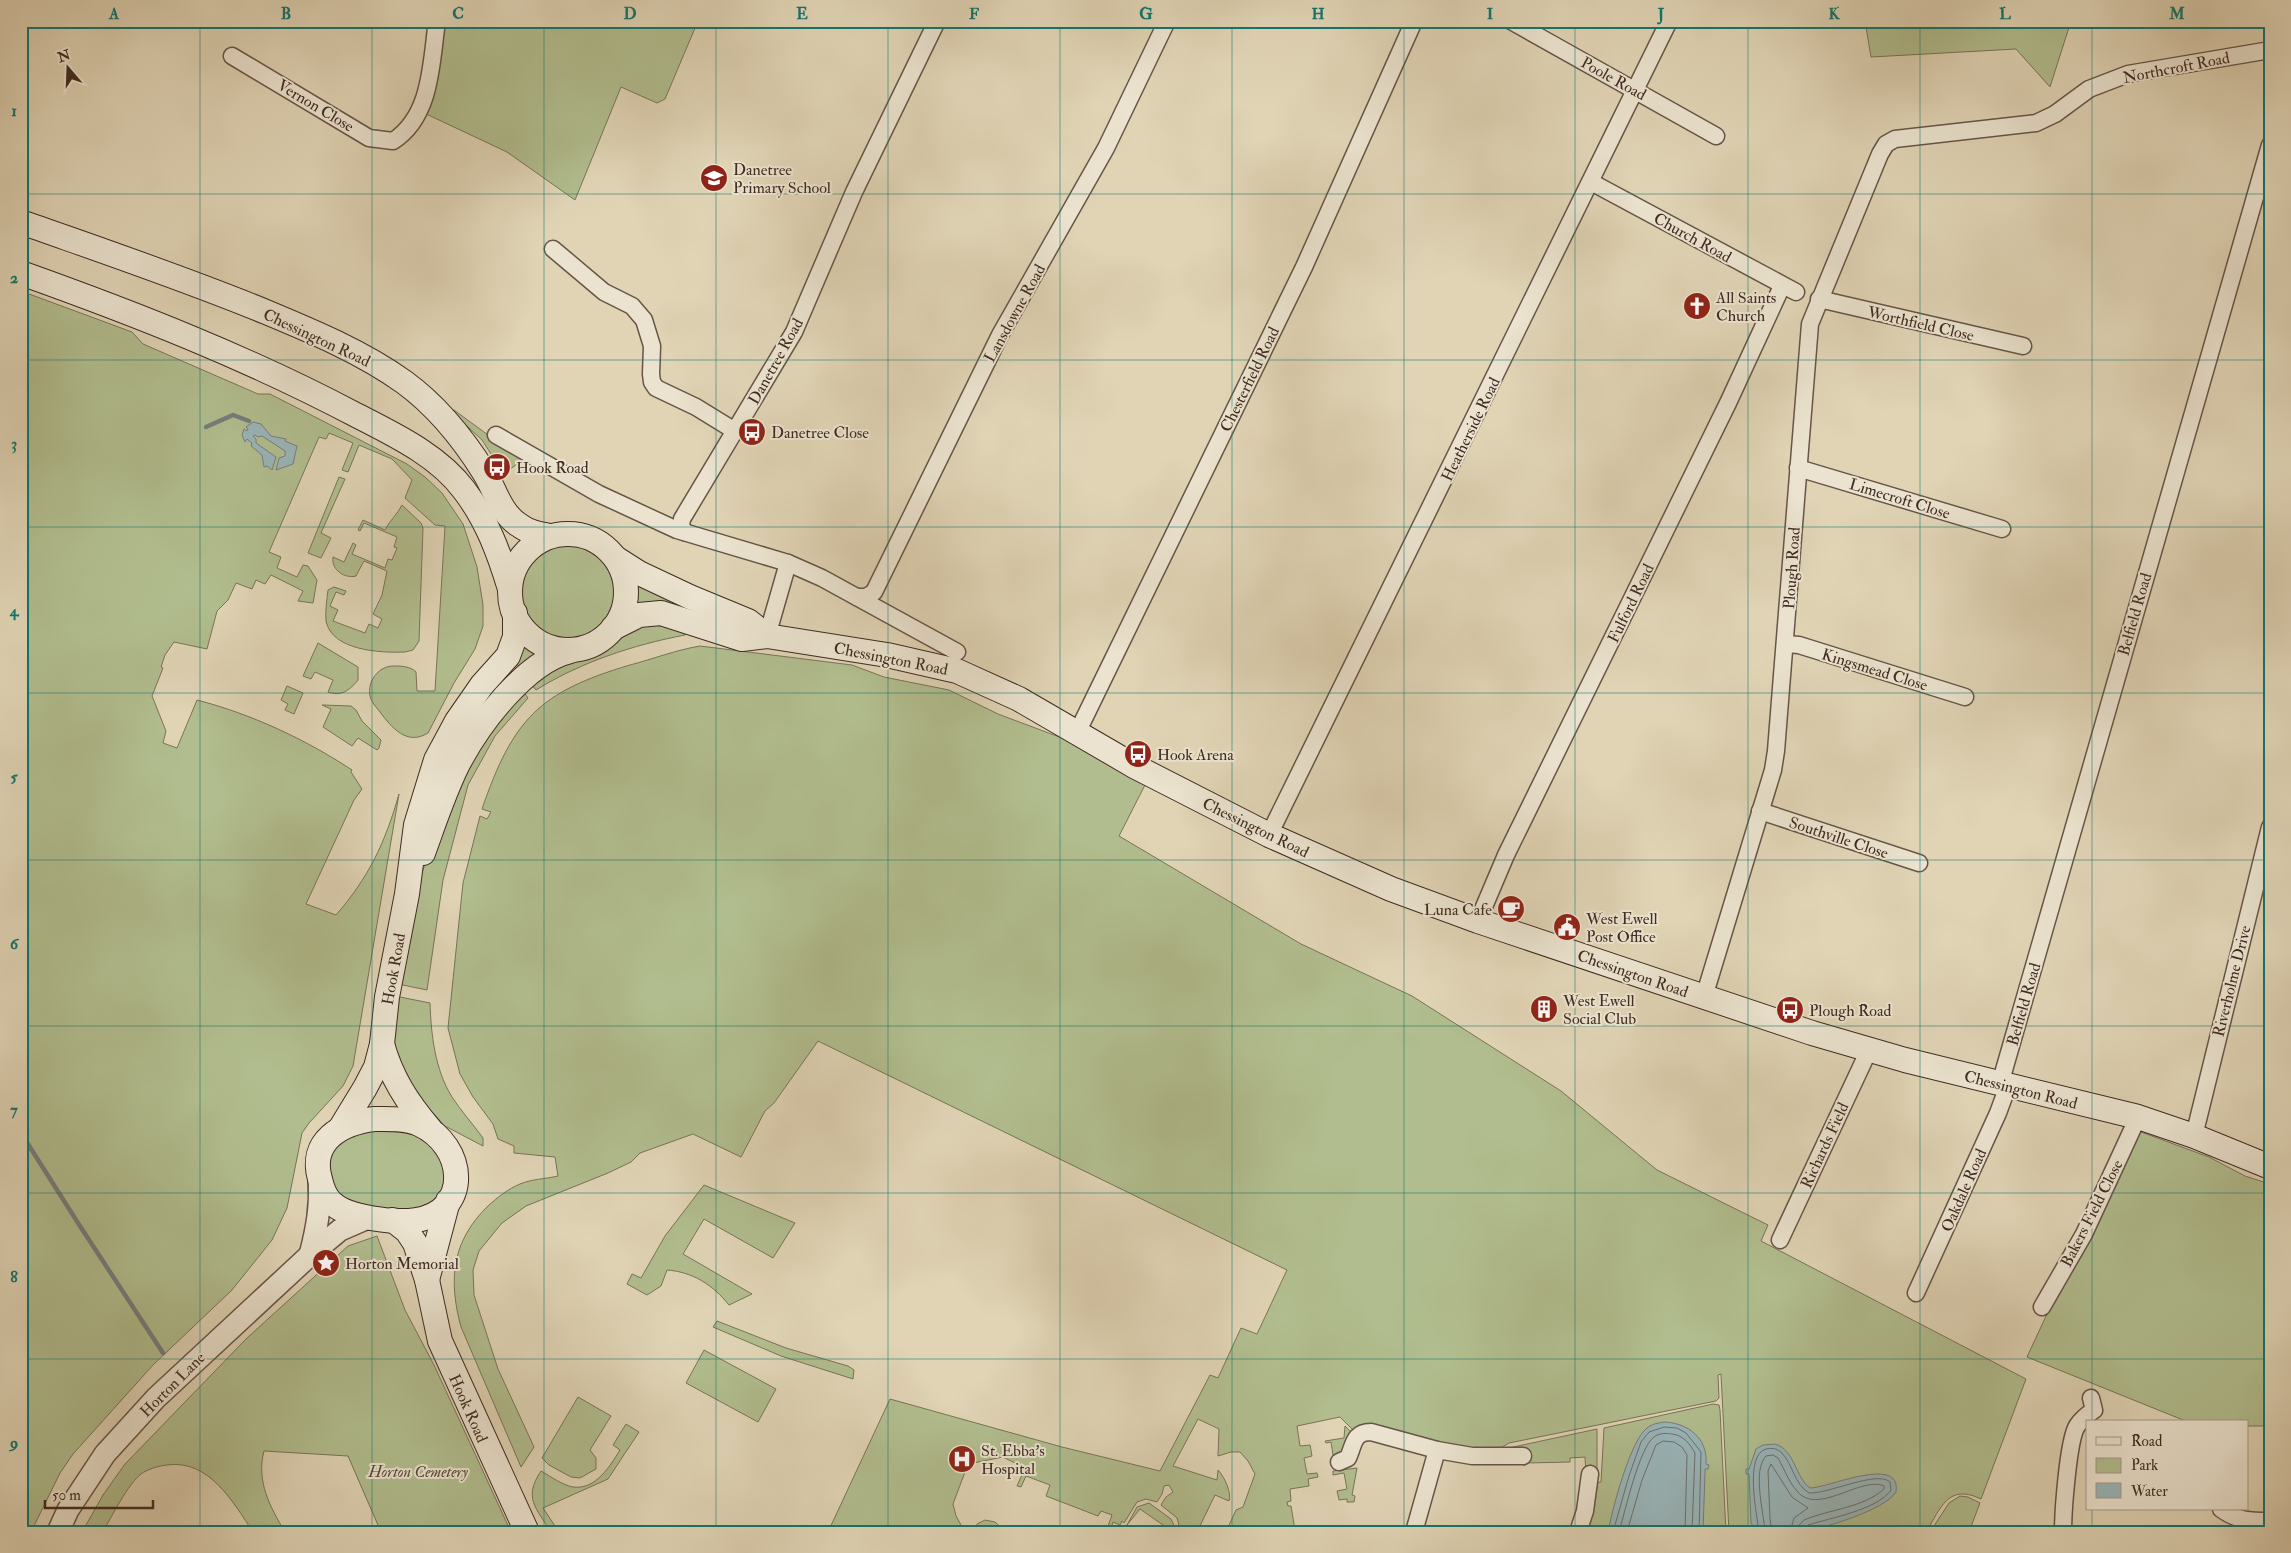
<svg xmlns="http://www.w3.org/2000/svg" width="2291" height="1553" viewBox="0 0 2291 1553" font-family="'IM FELL Double Pica',serif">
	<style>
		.green { fill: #b1bd8e; stroke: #787458 }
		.water { fill: #99b5b9; stroke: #757e7d }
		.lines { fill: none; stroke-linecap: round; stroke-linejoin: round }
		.shore { stroke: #6c706e; stroke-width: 1 }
		.stream { stroke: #757e7d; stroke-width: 4.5 }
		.minor-casing { stroke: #685547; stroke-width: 19 }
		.tertiary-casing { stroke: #685547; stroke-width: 24 }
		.secondary-casing { stroke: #402b22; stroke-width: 26 }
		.minor { stroke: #ebe3cf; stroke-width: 16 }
		.tertiary { stroke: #ebe3cf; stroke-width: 21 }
		.secondary { stroke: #ebe3cf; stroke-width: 24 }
		.grid { fill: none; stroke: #0f766e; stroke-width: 1; stroke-opacity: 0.55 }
		.labels { text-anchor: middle; stroke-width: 4; stroke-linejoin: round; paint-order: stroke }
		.street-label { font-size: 16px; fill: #402b22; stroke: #ebe3cf }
		.poi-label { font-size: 16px; fill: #402b22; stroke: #ebe3cf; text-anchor: start }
		.park-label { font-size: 16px; font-style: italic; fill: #574838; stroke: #ebe3cf }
		.neatline { fill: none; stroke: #0f766e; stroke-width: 2 }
		.grid-label { font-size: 16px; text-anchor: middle; font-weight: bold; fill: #0f766e }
	</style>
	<rect width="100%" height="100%" fill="#e0d4b5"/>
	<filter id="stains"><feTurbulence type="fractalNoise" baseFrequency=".004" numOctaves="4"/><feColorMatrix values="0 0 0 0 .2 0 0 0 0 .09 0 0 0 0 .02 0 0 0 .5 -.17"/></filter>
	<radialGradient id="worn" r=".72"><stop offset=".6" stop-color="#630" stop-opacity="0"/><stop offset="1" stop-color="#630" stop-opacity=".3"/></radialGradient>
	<g class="green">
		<polygon points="441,21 698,21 665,99 657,103 621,87 575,200 507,152 422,112"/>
		<polygon points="1865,21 2071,21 2050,87 2016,49 1871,57"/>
		<path d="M21,291L132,332L143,344L258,394H270L407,464L425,477L442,493L463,524L477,567L483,605V626L475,649L454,683L428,733C407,746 392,728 380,712C377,708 371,702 370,696C367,681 379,666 393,666C401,666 410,666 416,672L417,691H435L445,526L435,525L405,498L412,480L392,459L359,445L348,472L342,470L353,443L329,433L326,439L319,437L269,552L281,557L277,568L297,577L303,565L308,566L317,580L313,603L298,601L303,591L271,575L265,584L256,580L252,589L236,583L228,600L217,611L207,649L174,642L165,655L161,667L163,668L152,696L166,731L163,743L177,748L197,700C251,714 305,739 352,770L351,772L362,789L354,800L306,904L336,915C369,877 385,843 399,794L353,1066L343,1086L309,1123L302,1133L287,1208L272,1240L232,1290L153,1365L73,1454L60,1473L31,1532H21Z"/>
		<polygon points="454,410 522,460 504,474 482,440 451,411"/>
		<polygon points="339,477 345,479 321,533 331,538 321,558 308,553"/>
		<path d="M402,505L421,523L423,528L419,641L413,650L405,652C381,653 332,651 326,621C325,612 327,599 328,590L334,587L346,591L344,595L336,592L330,606L338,610L333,621L365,633L369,624L378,628L382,619L373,614L382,595L387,571L364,561L356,576C345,579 331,570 333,557L344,562L353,543L356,545L352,554L385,568L388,559L392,560L397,548L394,547L397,537L364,523L360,531L358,530L363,520L385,530C390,520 397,515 402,505Z"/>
		<circle cx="568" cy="592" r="47"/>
		<polygon points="636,580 680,600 676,610 636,606 638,598"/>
		<path d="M652,620L688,630L685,635C633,645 581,662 536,690L531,684L556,667L603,652L616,643L622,634Z"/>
		<polygon points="523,642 535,651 542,653 521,669 514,661"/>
		<path d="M318,643L358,667V680C350,690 341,697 328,692L333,680L315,672L311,679L303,676Z"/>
		<path d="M700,646L852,665L884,677L949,690L998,714L1062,738L1146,783L1119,836L1301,944L1412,996L1561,1091L1657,1170L1768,1225L1761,1241L2026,1379L1981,1499C1948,1483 1941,1508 1926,1532H1729L1721,1374L1718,1375L1719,1398L1716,1401L1509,1443L1499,1449L1482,1450L1355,1432L1340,1417L1297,1426L1300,1446L1310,1445L1312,1456L1304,1458L1307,1474L1317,1473L1318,1477L1308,1479L1309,1486L1290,1489L1291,1501L1287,1502L1288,1506H1291L1295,1530L1293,1532H1226L1236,1510L1243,1507L1255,1474L1248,1461L1240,1452H1231L1218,1456L1219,1429L1198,1419L1173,1466L1217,1480L1218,1470C1224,1476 1232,1493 1229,1501L1215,1495L1197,1532H1181L1177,1518L1161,1505L1166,1497L1173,1492L1169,1485L1164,1486L1162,1494L1157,1502L1146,1499L1137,1502L1124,1523L1122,1521L1120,1525L1113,1522L1110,1532H1106L1112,1515L1101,1511L1098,1516L1046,1496L1050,1485L1026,1476L1021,1487L1017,1486L1025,1468L1003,1457L968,1464L953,1504L956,1516L965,1532H828L890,1399L1062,1447L1160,1471L1210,1375L1218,1378L1241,1328L1257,1334L1287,1270L818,1041L774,1103L765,1111L741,1157L693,1134L640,1153L631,1162L608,1173L526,1206L502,1223L479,1251L473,1270L474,1295L498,1369L534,1447L521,1467L461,1327C448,1279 452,1241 488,1206C498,1197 508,1189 520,1184C532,1179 545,1179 558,1176L555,1157L514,1153V1146L498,1139L493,1124L473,1097L460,1074L448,1028L463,883L480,816L487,819L491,812L482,809C513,719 539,692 630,665C653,659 676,650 700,646Z"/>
		<polygon points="287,686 303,693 294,714 285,710 288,704 281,700"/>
		<polygon points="523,691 528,698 495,736 468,785 443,880 427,990 398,984 420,879 435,834 465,764"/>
		<polygon points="322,705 351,706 356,710 362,721 381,740 379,748 377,750 358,738 352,746 323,727 331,709"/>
		<path d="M395,996L430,1003C431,1034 435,1070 452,1097C461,1111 473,1124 483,1138V1146L445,1126L407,1086L391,1038Z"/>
		<polygon points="2133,1129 2209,1157 2245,1176 2270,1184 2270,1426 2247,1426 2247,1422 2188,1422 2027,1357"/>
		<path d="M354,1130L407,1131L440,1145L447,1183C441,1192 436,1201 426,1206C405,1215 349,1210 335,1189C330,1182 330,1168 328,1159L343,1136Z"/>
		<path d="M704,1185L795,1223L773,1258L704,1219L683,1254L752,1294L729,1305C713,1285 693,1272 667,1270L661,1286L647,1295L627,1284L632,1274L641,1278L665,1236Z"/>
		<path d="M377,1236L405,1310L434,1365L511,1532H381L348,1456L264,1451C256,1481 270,1507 285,1532H253C233,1502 209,1459 167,1465C158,1466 148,1469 141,1474C129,1483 111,1517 103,1532H82L103,1495L125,1464L246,1339L348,1246Z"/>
		<polygon points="717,1321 786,1348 848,1366 854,1370 853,1379 781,1356 713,1327"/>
		<polygon points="704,1350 776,1389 758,1422 686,1383"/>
		<polygon points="578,1397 611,1416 590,1450 596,1458 596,1469 580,1478 571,1477 549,1465 542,1458"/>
		<polygon points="1713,1404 1719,1405 1720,1410 1726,1532 1584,1532 1594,1483 1601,1482 1604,1428"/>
		<path d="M626,1424L639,1432L608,1479L543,1508L559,1532H551C536,1508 523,1498 541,1471C550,1476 562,1485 573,1487C596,1490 610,1466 620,1450L613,1445Z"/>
		<polygon points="1345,1426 1353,1434 1342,1454 1333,1455 1331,1442 1326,1443 1325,1441 1344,1438"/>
		<polygon points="1597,1429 1597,1479 1586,1474 1585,1457 1570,1458 1570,1462 1528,1463 1524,1466 1524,1452 1504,1449"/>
		<polygon points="1357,1468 1352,1495 1355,1496 1354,1502 1347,1502 1347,1499 1339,1500 1337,1491 1347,1489 1344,1473 1333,1475 1333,1471"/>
		<polygon points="1960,1496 1968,1497 1980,1503 1969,1532 1930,1532 1949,1503"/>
		<polygon points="1149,1503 1171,1519 1177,1532 1173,1532 1140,1509 1127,1525 1137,1507"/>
		<polygon points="985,1520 995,1522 1006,1532 974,1532 977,1524"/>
	</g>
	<g class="water">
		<polygon points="253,422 261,424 271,436 286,439 285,441 297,446 293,464 276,470 279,458 285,456 285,451 262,436 258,437 255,435 253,436 256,439 256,443 276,457 272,470 267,466 264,467 262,455 251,446 252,443 247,439 245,442 242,435 244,429 247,431 248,429 246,427"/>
		<path d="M1664,1422C1688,1423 1708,1438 1706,1464L1709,1465L1708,1469H1705V1473L1703,1532H1608C1612,1510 1630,1442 1646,1429C1651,1424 1658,1423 1664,1422Z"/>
		<path d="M1775,1444C1795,1450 1795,1477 1810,1488C1828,1488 1902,1454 1896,1492C1885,1510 1822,1529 1801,1532C1786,1534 1770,1532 1755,1532L1751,1522L1749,1474H1746V1469H1749L1756,1449L1763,1445Z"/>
	</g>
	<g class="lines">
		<g class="shore">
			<polyline points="1613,1532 1629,1476 1641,1442 1649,1432 1664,1427 1677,1428 1686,1433 1701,1452 1699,1532"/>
			<path d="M1619,1532C1625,1512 1639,1448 1654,1437C1659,1433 1666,1433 1672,1434C1683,1435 1690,1444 1695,1453L1692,1532"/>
			<polyline points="1627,1532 1642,1480 1656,1445 1663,1441 1674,1442 1682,1447 1687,1455 1685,1532"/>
			<path d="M1759,1532C1757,1515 1744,1455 1766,1449C1772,1448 1776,1448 1781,1452C1793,1464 1794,1484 1809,1493C1829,1494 1877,1470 1890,1482L1891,1490C1877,1510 1830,1518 1808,1525L1804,1532"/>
			<path d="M1765,1532C1764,1514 1752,1470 1766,1456L1773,1455L1778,1458C1785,1470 1790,1486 1801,1495C1822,1512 1863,1476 1884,1486V1489C1863,1508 1830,1509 1804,1520L1799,1525L1798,1532"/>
			<polyline points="1772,1532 1770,1519 1768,1471 1771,1464 1792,1497 1808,1508 1794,1518 1790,1532"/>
		</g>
		<g class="stream">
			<polyline points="206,427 233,415 249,421"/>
			<polyline points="21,1133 78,1223 163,1353"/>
		</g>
		<g class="minor-casing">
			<g id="minor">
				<polyline points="1511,21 1716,136"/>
				<path d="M232,56L369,138L393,141C432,116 431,62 437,21"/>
				<polyline points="1591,182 1796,292"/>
				<polyline points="553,249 604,292 632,306 644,320 652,346 651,374 652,382 656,388 696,407 735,431"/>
				<polyline points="1819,299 2023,346"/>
				<polyline points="496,435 599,494 677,530 788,563 822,578 957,652"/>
				<polyline points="1798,468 2002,529"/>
				<polyline points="684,532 681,526 682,519 794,332 854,192 937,21"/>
				<polyline points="857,597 866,597 874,592 1000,335 1106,148 1167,21"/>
				<polyline points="767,636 788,563"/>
				<polyline points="1785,644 1799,645 1965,697"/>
				<polyline points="1077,733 1304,267 1414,21"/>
				<polyline points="1760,811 1919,863"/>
				<polyline points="1269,835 1669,21"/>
				<polyline points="1478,921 1506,855 1728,403 1782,286"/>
				<polyline points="1704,997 1773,770 1776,751 1810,324 1880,154 1886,144 1895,139 2036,123 2055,114 2089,89 2128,74 2270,50"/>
				<polyline points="2000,1084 2270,145"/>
				<polyline points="2194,1136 2270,827"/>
				<polyline points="1780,1240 1869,1050"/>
				<polyline points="1916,1293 1998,1113 2008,1086"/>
				<polyline points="2042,1307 2084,1234 2138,1117"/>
				<path d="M1339,1462L1348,1458C1354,1445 1353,1432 1371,1432L1437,1450"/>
				<path d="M2221,1509C2237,1521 2251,1521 2270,1521"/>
				<polyline points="1414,1532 1437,1450 1472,1456 1523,1456"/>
				<polyline points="1578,1532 1585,1511 1590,1474"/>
				<path d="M2063,1532C2063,1513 2068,1440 2077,1426C2081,1420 2088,1414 2094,1410L2091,1398"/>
			</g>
		</g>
		<g class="tertiary-casing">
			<g id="tertiary">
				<path d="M310,1255C317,1228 321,1206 319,1179"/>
				<polyline points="58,1532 68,1510 105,1454 156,1398 310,1255 340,1230 370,1217"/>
			</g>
		</g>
		<g class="secondary-casing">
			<g id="secondary">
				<path d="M21,222C103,251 186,279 266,312C314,332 362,352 404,382C437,406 462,437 484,472C495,489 500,513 519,525C528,532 539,534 550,536"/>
				<path d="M21,273C136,314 248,358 356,415C393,434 438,455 464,490C487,520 499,553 510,589"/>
				<circle cx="568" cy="592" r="58"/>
				<polyline points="617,559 639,573 690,597 748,621 767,636"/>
				<polyline points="613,628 639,615 661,613 742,639 767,636 887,655 957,671 1019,699 1136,767 1269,835 1391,889 1478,921 1812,1033 1905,1060 2138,1117 2194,1136 2270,1167"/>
				<path d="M423,853C434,823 444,792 458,764C479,724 525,662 570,651"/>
				<path d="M382,1044C391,1077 407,1102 430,1129"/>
				<path d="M374,1119C389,1119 406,1118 419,1124C467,1146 471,1212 416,1220C395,1223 347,1218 332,1203C325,1197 322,1188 320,1179C309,1141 341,1123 374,1119Z"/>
				<polyline points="340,1129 365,1088 376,1067 382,1044 387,997 407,894 416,825 436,760 457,721 482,685 508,656 515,637 515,613"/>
				<polyline points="393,1220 407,1231 415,1243 427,1280 440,1341 527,1532"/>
				<polyline points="427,1280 448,1201"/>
			</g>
		</g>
		<use href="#minor" class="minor"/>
		<use href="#tertiary" class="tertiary"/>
		<use href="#secondary" class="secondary"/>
	</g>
	<path class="grid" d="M200,21V1532M372,21V1532M544,21V1532M716,21V1532M888,21V1532M1060,21V1532M1232,21V1532M1404,21V1532M1575,21V1532M1748,21V1532M1920,21V1532M2092,21V1422M21,194H2270M21,360H2270M21,527H2270M21,693H2270M21,860H2270M21,1026H2270M21,1193H2270M21,1359H2270M2092,1509V1532"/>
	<defs>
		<g id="school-disc" transform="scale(1.4375)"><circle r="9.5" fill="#8f2418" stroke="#ebe3cf"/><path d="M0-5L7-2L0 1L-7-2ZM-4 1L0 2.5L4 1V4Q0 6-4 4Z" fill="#fff"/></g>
		<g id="church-disc" transform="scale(1.4375)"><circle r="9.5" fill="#8f2418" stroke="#ebe3cf"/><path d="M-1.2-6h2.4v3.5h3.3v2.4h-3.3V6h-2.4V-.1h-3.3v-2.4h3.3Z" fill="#fff"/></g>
		<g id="bus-disc" transform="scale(1.4375)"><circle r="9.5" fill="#8f2418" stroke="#ebe3cf"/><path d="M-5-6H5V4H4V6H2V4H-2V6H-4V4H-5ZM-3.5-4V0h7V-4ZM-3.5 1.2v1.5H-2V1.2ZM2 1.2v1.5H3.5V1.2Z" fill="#fff"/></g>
		<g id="cafe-disc" transform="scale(1.4375)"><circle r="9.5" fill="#8f2418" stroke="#ebe3cf"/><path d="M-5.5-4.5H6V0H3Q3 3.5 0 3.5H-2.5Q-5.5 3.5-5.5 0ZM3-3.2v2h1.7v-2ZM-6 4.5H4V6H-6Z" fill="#fff"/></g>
		<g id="civic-disc" transform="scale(1.4375)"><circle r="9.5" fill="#8f2418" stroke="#ebe3cf"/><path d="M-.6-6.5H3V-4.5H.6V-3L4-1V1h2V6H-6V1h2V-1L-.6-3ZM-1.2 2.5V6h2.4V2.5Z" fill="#fff"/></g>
		<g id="building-disc" transform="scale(1.4375)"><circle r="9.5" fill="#8f2418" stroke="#ebe3cf"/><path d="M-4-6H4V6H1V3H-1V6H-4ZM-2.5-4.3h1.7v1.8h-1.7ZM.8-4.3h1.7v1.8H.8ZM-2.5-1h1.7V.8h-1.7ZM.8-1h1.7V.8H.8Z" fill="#fff"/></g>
		<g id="sight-disc" transform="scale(1.4375)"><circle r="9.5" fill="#8f2418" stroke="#ebe3cf"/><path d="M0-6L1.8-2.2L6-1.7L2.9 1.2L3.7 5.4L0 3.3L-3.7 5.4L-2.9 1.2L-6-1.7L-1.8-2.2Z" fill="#fff"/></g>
		<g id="hospital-disc" transform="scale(1.4375)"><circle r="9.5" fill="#8f2418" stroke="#ebe3cf"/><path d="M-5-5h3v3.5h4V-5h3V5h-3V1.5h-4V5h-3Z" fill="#fff"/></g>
	</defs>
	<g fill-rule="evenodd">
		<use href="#school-disc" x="714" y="178"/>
		<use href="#church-disc" x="1697" y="306"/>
		<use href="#bus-disc" x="752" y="432"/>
		<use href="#bus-disc" x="497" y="467"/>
		<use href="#bus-disc" x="1138" y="754"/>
		<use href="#cafe-disc" x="1511" y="909"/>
		<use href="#civic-disc" x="1567" y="927"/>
		<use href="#building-disc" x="1544" y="1009"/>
		<use href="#bus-disc" x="1790" y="1010"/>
		<use href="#sight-disc" x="326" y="1263"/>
		<use href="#hospital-disc" x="962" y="1459"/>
	</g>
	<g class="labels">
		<g class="street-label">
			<text transform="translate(2176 67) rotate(-11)" y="6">Northcroft Road</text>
			<text transform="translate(1614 78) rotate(29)" y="6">Poole Road</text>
			<text transform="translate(316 105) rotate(31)" y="6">Vernon Close</text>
			<text transform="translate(1693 237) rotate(29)" y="6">Church Road</text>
			<text transform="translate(1014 313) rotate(-61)" y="6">Lansdowne Road</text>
			<text transform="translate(1921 323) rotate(13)" y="6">Worthfield Close</text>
			<text transform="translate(317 337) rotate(25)" y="6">Chessington Road</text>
			<text transform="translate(775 361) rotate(-61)" y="6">Danetree Road</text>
			<text transform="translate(1249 379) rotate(-64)" y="6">Chesterfield Road</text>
			<text transform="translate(1470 429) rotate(-64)" y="6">Heatherside Road</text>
			<text transform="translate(1900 498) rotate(17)" y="6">Limecroft Close</text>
			<text transform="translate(1791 568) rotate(-86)" y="6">Plough Road</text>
			<text transform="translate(1630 603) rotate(-64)" y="6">Fulford Road</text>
			<text transform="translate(2134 614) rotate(-74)" y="6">Belfield Road</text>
			<text transform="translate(891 658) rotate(11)" y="6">Chessington Road</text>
			<text transform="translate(1875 669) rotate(17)" y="6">Kingsmead Close</text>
			<text transform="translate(1256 827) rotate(26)" y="6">Chessington Road</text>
			<text transform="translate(1839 837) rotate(18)" y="6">Southville Close</text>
			<text transform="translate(393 969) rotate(-80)" y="6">Hook Road</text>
			<text transform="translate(1633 973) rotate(19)" y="6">Chessington Road</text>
			<text transform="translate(2231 981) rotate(-76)" y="6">Riverholme Drive</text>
			<text transform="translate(2023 1004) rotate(-74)" y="6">Belfield Road</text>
			<text transform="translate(2021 1089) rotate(14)" y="6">Chessington Road</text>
			<text transform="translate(1824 1145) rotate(-65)" y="6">Richards Field</text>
			<text transform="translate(1963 1190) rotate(-66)" y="6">Oakdale Road</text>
			<text transform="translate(2091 1213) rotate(-63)" y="6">Bakers Field Close</text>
			<text transform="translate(172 1384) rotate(-45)" y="6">Horton Lane</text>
			<text transform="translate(469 1408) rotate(66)" y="6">Hook Road</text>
		</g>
		<g class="poi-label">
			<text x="733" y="175">Danetree<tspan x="733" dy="18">Primary School</tspan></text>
			<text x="1716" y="303">All Saints<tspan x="1716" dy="18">Church</tspan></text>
			<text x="771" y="438">Danetree Close</text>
			<text x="516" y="473">Hook Road</text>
			<text x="1157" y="760">Hook Arena</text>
			<text x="1492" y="915" text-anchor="end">Luna Cafe</text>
			<text x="1586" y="924">West Ewell<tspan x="1586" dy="18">Post Office</tspan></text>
			<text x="1563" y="1006">West Ewell<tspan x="1563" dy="18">Social Club</tspan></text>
			<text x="1809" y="1016">Plough Road</text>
			<text x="345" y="1269">Horton Memorial</text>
			<text x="981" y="1456">St. Ebba's<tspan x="981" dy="18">Hospital</tspan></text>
		</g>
		<g class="park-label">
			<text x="418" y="1477">Horton Cemetery</text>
		</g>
	</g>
	<rect width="2291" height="1553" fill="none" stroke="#e0d4b5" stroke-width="55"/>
	<rect x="2086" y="1420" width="162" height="90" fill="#ebe3cf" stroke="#a7998a"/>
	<rect x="2096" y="1437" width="25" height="8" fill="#ebe3cf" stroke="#a7998a"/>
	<text x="2131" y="1446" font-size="15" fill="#402b22">Road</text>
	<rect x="2096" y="1458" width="25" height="15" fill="#b1bd8e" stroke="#a7998a"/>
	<text x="2131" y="1470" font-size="15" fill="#402b22">Park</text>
	<rect x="2096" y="1483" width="25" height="15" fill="#99b5b9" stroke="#a7998a"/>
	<text x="2131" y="1496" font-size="15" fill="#402b22">Water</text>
	<g transform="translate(68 68) rotate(341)" stroke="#ebe3cf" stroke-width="4" paint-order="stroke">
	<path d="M0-4L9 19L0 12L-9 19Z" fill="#402b22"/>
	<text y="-8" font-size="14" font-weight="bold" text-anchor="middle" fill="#402b22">N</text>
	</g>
	<path d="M45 1500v8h108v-8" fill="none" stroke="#402b22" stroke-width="2.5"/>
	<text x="52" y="1500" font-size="15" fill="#402b22" stroke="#ebe3cf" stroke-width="4" paint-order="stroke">50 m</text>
	<rect x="28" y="28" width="2236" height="1498" class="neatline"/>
	<g class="grid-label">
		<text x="114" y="19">A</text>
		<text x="286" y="19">B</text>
		<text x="458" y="19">C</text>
		<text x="630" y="19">D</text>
		<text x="802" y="19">E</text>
		<text x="974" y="19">F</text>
		<text x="1146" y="19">G</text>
		<text x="1318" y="19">H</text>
		<text x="1490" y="19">I</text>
		<text x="1661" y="19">J</text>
		<text x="1834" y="19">K</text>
		<text x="2005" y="19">L</text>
		<text x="2177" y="19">M</text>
		<text x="14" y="116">1</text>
		<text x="14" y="283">2</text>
		<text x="14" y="449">3</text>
		<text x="14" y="616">4</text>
		<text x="14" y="782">5</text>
		<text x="14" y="949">6</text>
		<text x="14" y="1115">7</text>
		<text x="14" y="1282">8</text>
		<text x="14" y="1448">9</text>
	</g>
	<rect width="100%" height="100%" filter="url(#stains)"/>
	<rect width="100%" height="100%" fill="url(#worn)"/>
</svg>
